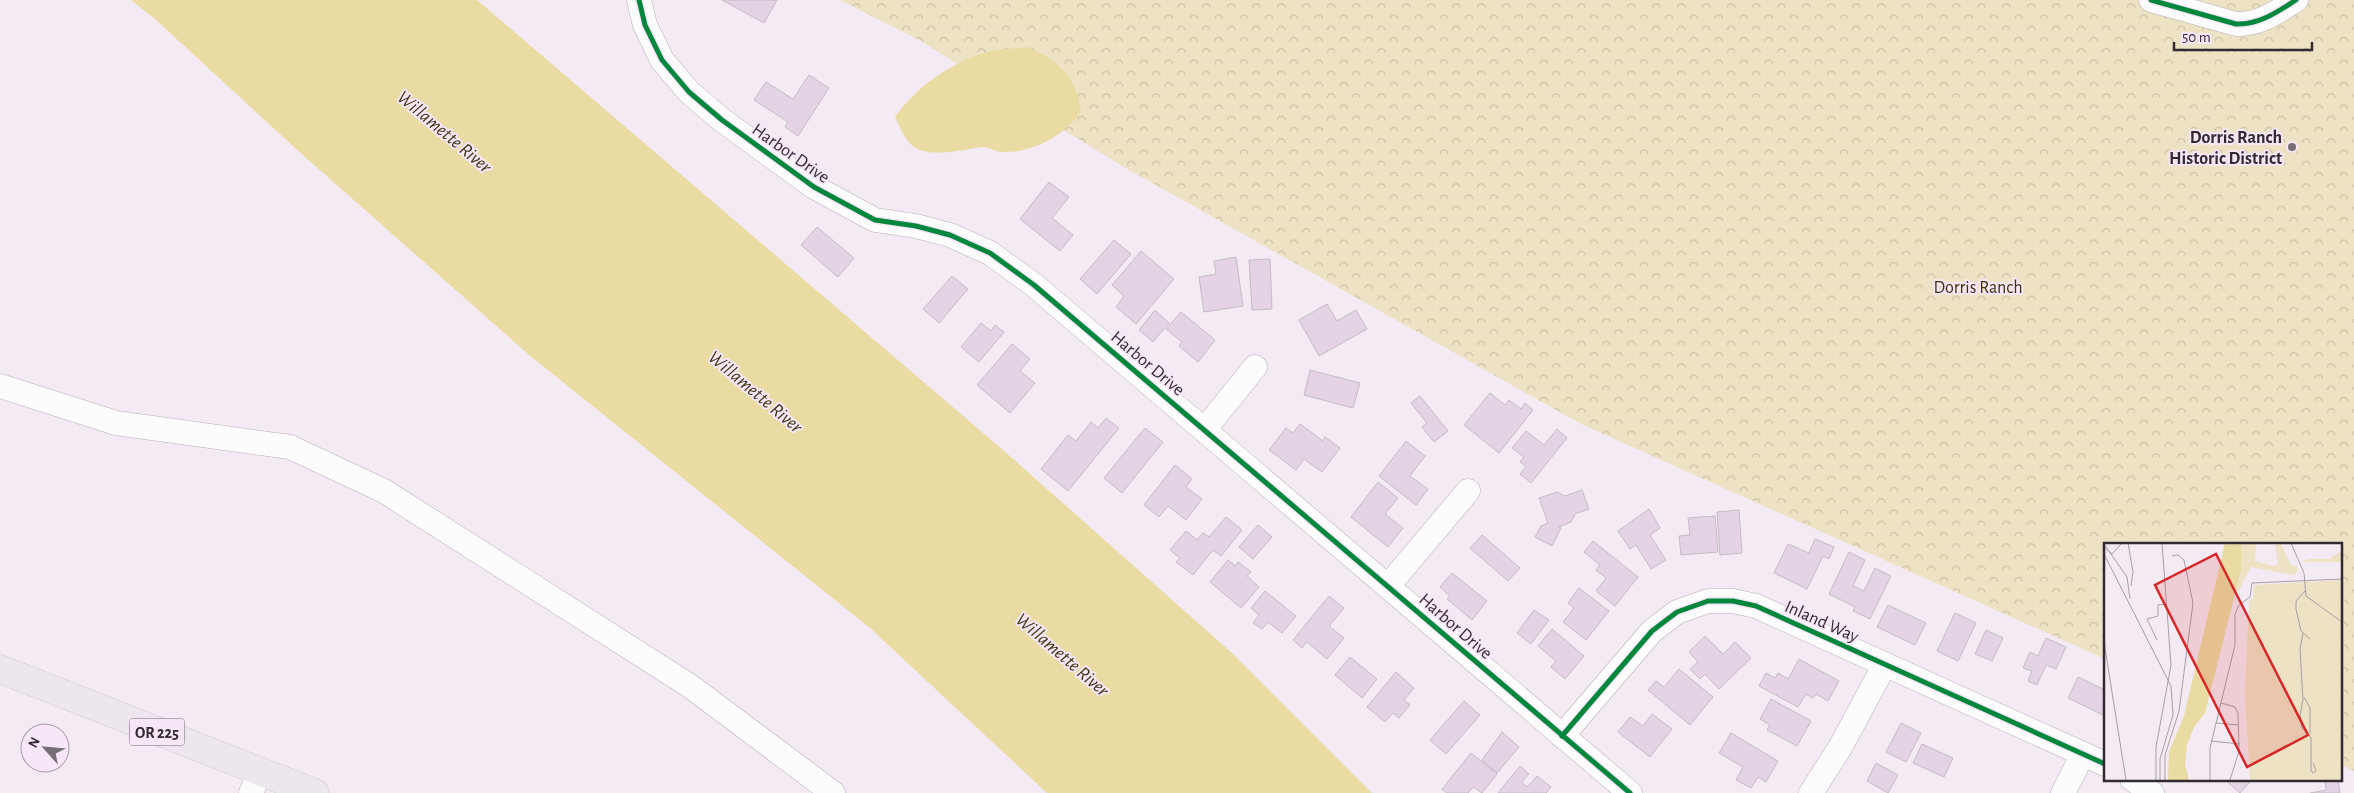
<svg xmlns="http://www.w3.org/2000/svg" width="2354" height="793" viewBox="0 0 2354 793" font-family="'Alegreya Sans',sans-serif">
	<style>
		.forest { fill: url(#forest-crowns) }
		.water { fill: #e9dba1 }
		.building { fill: #e3d3e4; stroke: #c4bcc4 }
		.lines { fill: none; stroke-linecap: round; stroke-linejoin: round }
		.minor-casing { stroke: #b7b0b7; stroke-width: 25 }
		.major-casing { stroke: #cec9ce; stroke-width: 29 }
		.minor { stroke: #fdfcfd; stroke-width: 24 }
		.major { stroke: #eee6ef; stroke-width: 28 }
		.cycleway-casing { stroke: #f7e6f8; stroke-width: 8 }
		.cycleway { stroke: #00873e; stroke-width: 5 }
		.poi-dot { fill: #756e75; stroke: #f7e6f8; stroke-width: 2 }
		.labels { text-anchor: middle; stroke-width: 4; stroke-linejoin: round; paint-order: stroke }
		.shield { fill: #f7e6f8; stroke: #6c636d; stroke-width: 1 }
		.shield-label { font-size: 16px; font-weight: bold; fill: #312b31 }
		.poi-label { font-size: 18px; font-weight: bold; fill: #312b31; stroke: #f7e6f8; text-anchor: end }
		.street-label { font-size: 18px; fill: #312b31; stroke: #f7e6f8 }
		.park-label { font-size: 18px; fill: #39320b; stroke: #f7e6f8 }
		.water-label { font-size: 19px; font-style: italic; fill: #3d3611; stroke: #f7e6f8 }
		.inset-road { fill: none; stroke: #a69ea6; stroke-width: 1 }
		.view { fill: #d62828; fill-opacity: 0.15; stroke: #d62828; stroke-width: 2.5 }
		.inset-edge { fill: none; stroke: #312b31; stroke-width: 2.5 }
	</style>
	<defs>
		<pattern id="forest-crowns" width="20" height="18" patternUnits="userSpaceOnUse" patternTransform="scale(1.25)"><rect width="20" height="18" fill="#ede2c4"/><path d="M2 6a3 3 0 1 1 6 0M12 15a3 3 0 1 1 6 0" fill="none" stroke="#ccc2a9"/></pattern>
	</defs>
	<rect width="100%" height="100%" fill="#f4eaf4"/>
	<polygon class="forest" points="840,0 2354,0 2354,771 2340,764 2340,544 2105,544 2105,659 1581,424 1122,166 919,40"/>
	<g class="water">
		<polygon points="131,0 477,0 1003,450 1233,654 1372,793 1047,793 870,628 528,354 295,148 155,19"/>
		<path d="M1027,47C1060,61 1075,76 1081,111C1066,135 1032,153 1003,152C995,152 988,146 981,147C962,150 939,156 920,150C907,146 901,129 895,117C917,87 946,66 981,54C995,49 1012,49 1027,47Z"/>
	</g>
	<g class="building">
		<polygon points="722,0 777,0 764,23"/>
		<polygon points="809,75 829,88 798,136 785,127 788,122 754,100 766,82 793,99"/>
		<polygon points="1049,182 1069,197 1052,218 1073,235 1060,251 1020,219"/>
		<polygon points="817,227 854,258 838,277 801,245"/>
		<polygon points="1114,240 1131,254 1097,294 1080,279"/>
		<polygon points="1141,251 1174,279 1136,324 1116,307 1124,296 1112,285"/>
		<polygon points="1236,257 1243,306 1204,312 1199,277 1216,274 1214,261"/>
		<polygon points="1270,259 1272,309 1252,310 1249,260"/>
		<polygon points="952,276 968,289 939,323 923,309"/>
		<polygon points="1327,304 1337,321 1356,310 1367,329 1319,356 1299,320"/>
		<polygon points="1155,310 1169,323 1153,342 1139,330"/>
		<polygon points="1181,312 1215,340 1198,362 1179,346 1182,342 1166,329"/>
		<polygon points="981,323 991,331 995,325 1004,332 979,362 961,347"/>
		<polygon points="1012,344 1030,359 1020,371 1035,383 1010,413 977,385"/>
		<polygon points="1310,370 1360,383 1353,408 1304,395"/>
		<polygon points="1490,393 1505,405 1509,400 1521,409 1525,403 1533,410 1499,453 1464,425"/>
		<polygon points="1420,396 1448,431 1434,442 1422,427 1427,423 1411,403"/>
		<polygon points="1106,418 1119,428 1068,491 1041,469 1068,435 1076,441 1091,422 1098,428"/>
		<polygon points="1300,424 1323,441 1325,437 1340,448 1322,472 1304,459 1296,470 1269,450 1286,428 1293,433"/>
		<polygon points="1145,428 1163,442 1122,493 1104,478"/>
		<polygon points="1557,429 1567,438 1531,483 1520,474 1526,467 1520,462 1524,457 1512,448 1526,431 1544,445"/>
		<polygon points="1406,441 1425,456 1410,476 1428,489 1416,505 1379,476"/>
		<polygon points="1175,465 1192,479 1186,487 1202,499 1186,520 1168,506 1159,517 1144,505"/>
		<polygon points="1378,482 1398,498 1385,514 1403,528 1388,547 1351,517"/>
		<polygon points="1582,490 1589,509 1575,514 1571,522 1559,527 1561,528 1552,546 1535,537 1541,526 1548,523 1539,498 1557,492 1565,496"/>
		<polygon points="1649,509 1660,528 1650,535 1666,560 1651,569 1636,545 1630,549 1618,531"/>
		<polygon points="1739,510 1742,553 1720,555 1717,512"/>
		<polygon points="1715,516 1718,552 1681,555 1679,536 1690,535 1688,518"/>
		<polygon points="1226,517 1242,530 1221,556 1213,550 1193,575 1176,562 1180,558 1170,550 1186,531 1197,540 1203,533 1209,537"/>
		<polygon points="1258,525 1272,537 1253,559 1239,547"/>
		<polygon points="1482,535 1520,568 1508,581 1470,548"/>
		<polygon points="1815,539 1834,547 1829,559 1823,556 1807,589 1774,573 1788,544 1809,553"/>
		<polygon points="1593,541 1638,577 1615,606 1596,591 1606,578 1596,570 1600,565 1584,552"/>
		<polygon points="1849,552 1865,560 1853,586 1864,591 1875,568 1891,576 1870,619 1853,611 1855,607 1829,594"/>
		<polygon points="1228,560 1235,566 1238,562 1251,572 1247,576 1259,587 1241,608 1210,582"/>
		<polygon points="1452,573 1487,601 1472,620 1447,599 1450,596 1440,587"/>
		<polygon points="1579,588 1609,611 1586,640 1563,622 1574,608 1568,603"/>
		<polygon points="1265,591 1296,616 1282,633 1268,622 1262,629 1253,623 1259,615 1251,608"/>
		<polygon points="1329,596 1344,608 1329,626 1344,638 1327,659 1307,642 1302,648 1293,640"/>
		<polygon points="1888,605 1926,623 1915,645 1877,627"/>
		<polygon points="1534,610 1549,620 1531,644 1517,633"/>
		<polygon points="1955,613 1976,623 1958,661 1937,651"/>
		<polygon points="1552,629 1584,656 1565,679 1551,667 1556,661 1538,646"/>
		<polygon points="1986,630 2003,638 1992,661 1975,654"/>
		<polygon points="1705,636 1723,654 1735,642 1751,658 1719,689 1705,674 1700,679 1690,669 1698,662 1689,652"/>
		<polygon points="2046,638 2066,647 2056,669 2046,665 2037,685 2028,681 2032,671 2023,668 2030,652 2038,656"/>
		<polygon points="1350,657 1377,679 1362,698 1335,675"/>
		<polygon points="1799,659 1839,681 1828,701 1816,694 1813,698 1806,694 1798,707 1759,686 1766,673 1775,678 1778,673 1788,679"/>
		<polygon points="1679,669 1713,697 1690,725 1648,690 1656,681 1664,687"/>
		<polygon points="1396,672 1414,688 1404,700 1410,705 1399,718 1393,713 1385,722 1367,707"/>
		<polygon points="2078,677 2105,690 2105,716 2068,698"/>
		<polygon points="1771,699 1811,721 1797,746 1767,730 1770,725 1760,719"/>
		<polygon points="1464,701 1480,715 1446,754 1430,740"/>
		<polygon points="1652,714 1672,729 1650,757 1618,732 1630,717 1643,726"/>
		<polygon points="1901,723 1921,733 1906,762 1886,752"/>
		<polygon points="1502,732 1519,747 1497,773 1482,760"/>
		<polygon points="1731,733 1778,761 1766,782 1758,777 1751,788 1736,780 1743,767 1719,753"/>
		<polygon points="1922,744 1953,758 1944,777 1913,763"/>
		<polygon points="1471,753 1497,774 1482,793 1473,787 1468,793 1447,793 1442,789"/>
		<polygon points="1876,763 1898,775 1888,793 1867,781"/>
		<polygon points="1520,766 1529,774 1522,782 1527,787 1537,776 1551,787 1546,793 1498,793"/>
		<polygon points="2224,779 2253,779 2240,793"/>
		<polygon points="2325,779 2338,779 2340,793 2310,793 2326,790"/>
	</g>
	<g class="lines">
		<g class="minor-casing">
			<g id="minor">
				<polyline points="639,0 645,25 662,60 689,92 722,120 814,187 875,220 916,226 950,235 990,253 1034,285 1630,793"/>
				<path d="M2151,0L2236,24C2259,25 2277,12 2296,0"/>
				<polyline points="0,386 116,423 290,447 384,491 690,686 833,793"/>
				<polyline points="1205,429 1255,367"/>
				<polyline points="1388,586 1468,491"/>
				<polyline points="1562,736 1652,631 1677,612 1708,601 1733,601 1756,606 2105,764"/>
				<polyline points="2132,779 2152,793"/>
				<polyline points="251,793 260,772"/>
				<polyline points="1811,793 1841,746 1885,664"/>
				<polyline points="2063,793 2083,754"/>
			</g>
		</g>
		<g class="major-casing">
			<polyline id="major" points="0,669 315,793"/>
		</g>
		<use href="#minor" class="minor"/>
		<use href="#major" class="major"/>
		<g class="cycleway-casing">
			<g id="cycleway">
				<polyline points="639,0 645,25 662,60 689,92 722,120 814,187 875,220 916,226 950,235 990,253 1034,285 1630,793"/>
				<path d="M2151,0L2236,24C2259,25 2277,12 2296,0"/>
				<polyline points="1562,736 1652,631 1677,612 1708,601 1733,601 1756,606 2105,764"/>
			</g>
		</g>
		<use href="#cycleway" class="cycleway"/>
	</g>
	<circle class="poi-dot" cx="2292" cy="147" r="5"/>
	<g class="labels">
		<rect class="shield" x="129.5" y="718.5" width="55" height="27" rx="4"/>
		<g class="shield-label">
			<text x="157" y="738">OR 225</text>
		</g>
		<g class="poi-label">
			<text x="2282" y="143">Dorris Ranch<tspan x="2282" dy="21">Historic District</tspan></text>
		</g>
		<g class="street-label">
			<text transform="translate(791 153) rotate(35)" y="6">Harbor Drive</text>
			<text transform="translate(1148 363) rotate(40)" y="6">Harbor Drive</text>
			<text transform="translate(1822 621) rotate(24)" y="6">Inland Way</text>
			<text transform="translate(1456 626) rotate(41)" y="6">Harbor Drive</text>
		</g>
		<g class="park-label">
			<text x="1978" y="293">Dorris Ranch</text>
		</g>
		<g class="water-label">
			<text transform="translate(445 131) rotate(40)" y="7">Willamette River</text>
			<text transform="translate(756 391) rotate(40)" y="7">Willamette River</text>
			<text transform="translate(1063 654) rotate(41)" y="7">Willamette River</text>
		</g>
	</g>
	<g transform="translate(2104 543)">
		<rect width="238" height="238" fill="#f4eaf4"/>
		<path d="M139,0H152L151,18L169,23L174,21L171,2L177,1L187,22L193,23L194,29L189,32L147,24L134,49H131ZM235,9H237V19H199L204,16H225ZM237,37V237H146L141,150L145,59L149,54L150,42Z" fill="#ede2c4"/>
		<path d="M121,0H138L137,26L101,170L90,184L83,202L81,221L85,237H64L65,209L80,173Z" fill="#e9dba1"/>
		<path class="inset-road" d="M24,0L29,29L27,43M187,0L200,30L202,53L238,79M0,1L23,34L26,56M0,4L8,11L18,0M0,11L67,143L69,172L56,216V237M201,48L192,58V66L197,88L206,96M199,90L196,106L199,157L196,172L198,185L207,195V228L210,230L212,227L209,220M53,97L43,76L54,73V62L63,61M0,99L22,237M200,154L206,165V191M117,160L131,164L134,170L135,208L126,237M112,180L135,182M107,198L136,201M52,237V204L67,122L58,0M61,237V212L75,168L89,60L80,17L74,12L68,13M106,237V205L131,102V71L135,62L146,54L148,40L238,36"/>
		<path class="view" d="M112,11L204,192L143,224L51,42Z"/>
		<rect width="238" height="238" class="inset-edge"/>
	</g>
	<g transform="translate(45 748) rotate(297)"><circle r="24" fill="#f7e6f8" stroke="#a89ba8"/>
	<path d="M0-4L9 19L0 12L-9 19Z" fill="#756e75"/>
	<text y="-8" font-size="14" font-weight="bold" text-anchor="middle" fill="#312b31">N</text>
	</g>
	<path d="M2174 42v8h138v-8" fill="none" stroke="#312b31" stroke-width="2.5"/>
	<text x="2182" y="42" font-size="15" fill="#312b31" stroke="#f7e6f8" stroke-width="4" paint-order="stroke">50 m</text>
</svg>
